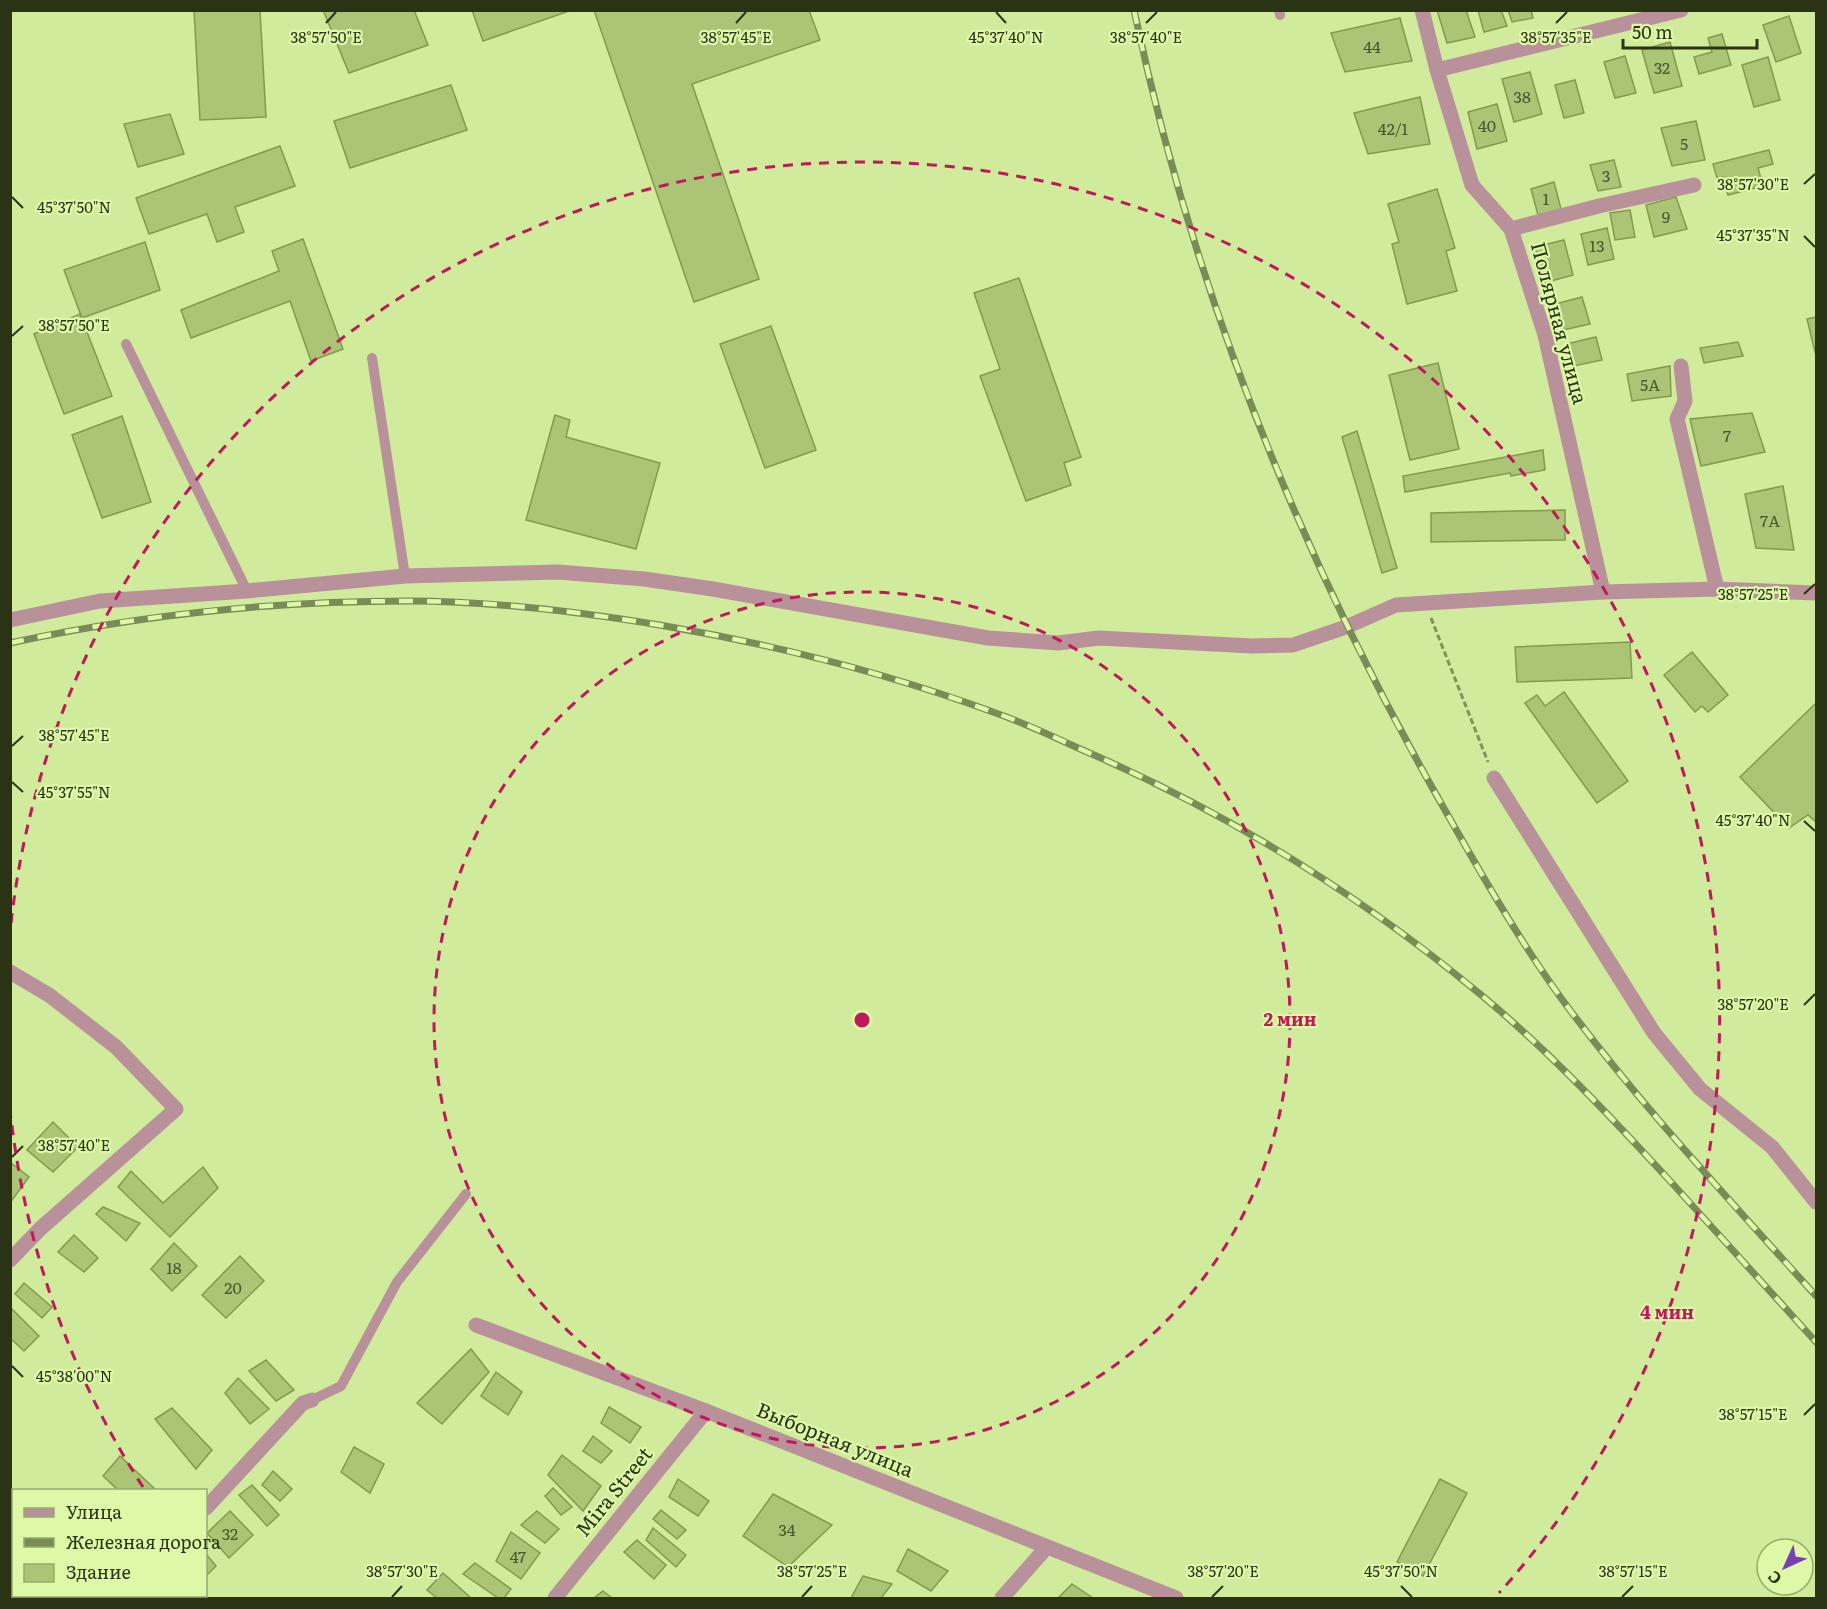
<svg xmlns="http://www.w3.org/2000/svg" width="1827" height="1609" viewBox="0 0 1827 1609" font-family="Literata,serif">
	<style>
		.building { fill: #abc476; stroke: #839a4d; stroke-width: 1.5 }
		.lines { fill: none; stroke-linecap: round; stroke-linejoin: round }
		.path { stroke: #80935a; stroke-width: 3; stroke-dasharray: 6 3; stroke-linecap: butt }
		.lane { stroke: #b8919a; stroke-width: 10 }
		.street { stroke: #b8919a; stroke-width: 15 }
		.rail-casing { stroke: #7a8c55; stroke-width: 7 }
		.rail { stroke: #ddf8a7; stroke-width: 4.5; stroke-dasharray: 14; stroke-linecap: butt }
		.ticks { fill: none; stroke: #2a3414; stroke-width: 2 }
		.ring { fill: none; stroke: #c2185b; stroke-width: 3; stroke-dasharray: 10 8 }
		.labels { text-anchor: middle; stroke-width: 4.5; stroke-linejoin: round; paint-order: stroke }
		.number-label { font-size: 16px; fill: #4a582c }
		.street-label { font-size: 20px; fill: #2a3414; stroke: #ddf8a7 }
		.ticks-label { font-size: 15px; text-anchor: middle; fill: #2a3414; stroke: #ddf8a7; stroke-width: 4.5; stroke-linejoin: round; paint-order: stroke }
		.centre { fill: #c2185b; stroke: #ddf8a7; stroke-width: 3 }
		.ring-label { font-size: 18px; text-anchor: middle; font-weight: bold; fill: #c2185b; stroke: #ddf8a7; stroke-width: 4.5; stroke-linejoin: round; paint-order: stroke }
	</style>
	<rect width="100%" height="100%" fill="#d0eb9b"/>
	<g class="building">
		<polygon points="194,10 260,10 266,117 200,120"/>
		<polygon points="323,10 414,10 428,45 349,73"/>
		<polygon points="472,10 572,10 483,41"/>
		<polygon points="594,10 809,10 820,40 692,84 759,279 694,302"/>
		<polygon points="1437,10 1466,10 1475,37 1447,43"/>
		<polygon points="1478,10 1501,10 1507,26 1484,32"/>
		<polygon points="1508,10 1531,10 1533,18 1512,22"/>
		<polygon points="1789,16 1801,53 1776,62 1763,25"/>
		<polygon points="1400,18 1412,61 1345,72 1331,33"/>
		<polygon points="1722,34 1731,65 1699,74 1694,57 1712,52 1708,38"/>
		<polygon points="1670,42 1682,86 1654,93 1642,50"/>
		<polygon points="1625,56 1636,93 1615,98 1604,62"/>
		<polygon points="1768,57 1780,100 1754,107 1742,65"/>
		<polygon points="1530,72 1542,114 1514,122 1502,79"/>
		<polygon points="1575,80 1584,113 1564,118 1555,85"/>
		<polygon points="451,85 467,130 350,168 334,121"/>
		<polygon points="1420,97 1430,144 1368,154 1354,113"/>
		<polygon points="1497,104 1507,141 1477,149 1468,112"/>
		<polygon points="170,114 184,154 138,167 124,124"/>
		<polygon points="1696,121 1705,160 1672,166 1661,128"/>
		<polygon points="280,146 295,186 235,207 244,232 217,242 207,214 149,234 136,198"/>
		<polygon points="1769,150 1773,164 1758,168 1763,186 1728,195 1723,177 1717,178 1713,164"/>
		<polygon points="1614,160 1621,187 1598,191 1590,165"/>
		<polygon points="1554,182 1561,209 1538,215 1531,189"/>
		<polygon points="1437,189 1455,248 1446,251 1457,291 1407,304 1392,244 1399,242 1388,204"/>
		<polygon points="1676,197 1687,229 1654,237 1646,205"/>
		<polygon points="1630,210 1635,237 1615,240 1610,213"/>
		<polygon points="1607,228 1614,259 1588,265 1581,234"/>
		<polygon points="303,239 343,349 311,361 290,301 191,338 181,310 279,271 272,251"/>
		<polygon points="1564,240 1573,275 1544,283 1535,247"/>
		<polygon points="145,242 160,290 82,318 64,270"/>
		<polygon points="1019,278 1081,457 1064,463 1071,485 1026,501 980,376 1000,369 974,293"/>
		<polygon points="1582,297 1590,324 1563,330 1555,304"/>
		<polygon points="80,314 112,396 64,414 34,334"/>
		<polygon points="1816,317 1816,356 1807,319"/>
		<polygon points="771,326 816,450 765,468 720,344"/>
		<polygon points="1596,337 1602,360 1574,366 1566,344"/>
		<polygon points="1738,342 1743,356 1704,363 1700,348"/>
		<polygon points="1438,363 1459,449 1410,460 1389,375"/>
		<polygon points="1670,366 1671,396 1632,401 1627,374"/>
		<polygon points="1752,413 1765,452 1701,466 1690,419"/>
		<polygon points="555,415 570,420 566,437 660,463 636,549 526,520"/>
		<polygon points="122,416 151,502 102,518 72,435"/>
		<polygon points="1357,431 1397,568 1382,573 1342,437"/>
		<polygon points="1543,450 1545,470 1511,476 1510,473 1405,492 1403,476"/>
		<polygon points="1783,486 1794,550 1756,548 1745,494"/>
		<polygon points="1565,510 1565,540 1431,542 1431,513"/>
		<polygon points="1630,642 1632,678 1517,682 1515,647"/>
		<polygon points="1692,652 1728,695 1708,712 1702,706 1695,712 1664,675"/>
		<polygon points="1564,692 1628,781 1597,803 1525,703 1537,695 1545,706"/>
		<polygon points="1816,703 1816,822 1808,815 1789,828 1740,777"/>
		<polygon points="53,1122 78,1147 53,1172 27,1150"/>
		<polygon points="10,1162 29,1177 10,1203"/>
		<polygon points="203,1167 218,1188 170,1237 118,1187 131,1171 163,1203"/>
		<polygon points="103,1207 140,1223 126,1241 96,1214"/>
		<polygon points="74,1235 98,1258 84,1272 58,1252"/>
		<polygon points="174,1243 197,1266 172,1291 151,1269"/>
		<polygon points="240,1256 264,1281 226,1318 202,1295"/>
		<polygon points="24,1283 52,1307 42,1318 15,1294"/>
		<polygon points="10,1307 39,1336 24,1351 10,1338"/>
		<polygon points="471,1349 489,1372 442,1424 417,1403"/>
		<polygon points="266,1360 294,1390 276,1401 249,1371"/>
		<polygon points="496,1372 522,1392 508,1415 481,1396"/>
		<polygon points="238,1378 269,1409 250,1424 225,1393"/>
		<polygon points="609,1407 641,1427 630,1443 601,1423"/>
		<polygon points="172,1408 212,1450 196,1469 155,1419"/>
		<polygon points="593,1436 612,1451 601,1463 583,1451"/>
		<polygon points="354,1447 384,1464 370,1493 341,1472"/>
		<polygon points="562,1455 601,1486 583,1511 548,1475"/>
		<polygon points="120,1456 156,1490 118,1490 103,1476"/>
		<polygon points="273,1471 292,1489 280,1501 262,1485"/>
		<polygon points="678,1479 709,1501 698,1516 669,1497"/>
		<polygon points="1440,1479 1467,1493 1423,1576 1397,1562"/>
		<polygon points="252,1485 279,1515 267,1526 239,1495"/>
		<polygon points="553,1488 572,1507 561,1515 545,1496"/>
		<polygon points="773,1494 832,1525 788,1567 743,1536"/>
		<polygon points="661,1510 686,1530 677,1539 653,1519"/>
		<polygon points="230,1511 253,1535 229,1558 207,1533"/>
		<polygon points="537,1511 559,1529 545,1543 521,1525"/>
		<polygon points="653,1528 686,1555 676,1567 646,1540"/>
		<polygon points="511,1532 540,1553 521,1579 496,1561"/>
		<polygon points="637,1540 666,1565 654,1579 624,1552"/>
		<polygon points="908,1549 948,1571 931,1591 897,1571"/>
		<polygon points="206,1554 216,1566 206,1576"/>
		<polygon points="475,1563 511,1589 504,1598 498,1598 463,1574"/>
		<polygon points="443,1573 471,1598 437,1598 427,1590"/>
		<polygon points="863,1576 892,1584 881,1598 851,1598"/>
		<polygon points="1072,1584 1093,1598 1058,1598"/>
		<polygon points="603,1591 612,1598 594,1598"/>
		<polygon points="54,1596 81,1596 78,1598 58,1598"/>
		<polygon points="170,1596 192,1596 189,1598 173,1598"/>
	</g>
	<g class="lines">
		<polyline class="path" points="1431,618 1488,762"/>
		<g class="lane">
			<polyline points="1279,10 1280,15"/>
			<polyline points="126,344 247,591"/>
			<polyline points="372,358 405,576"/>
			<polyline points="312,1400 341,1386 397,1282 466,1194"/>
		</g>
		<g class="street">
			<polyline points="1422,10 1437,70 1472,185 1511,229 1545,335 1603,592"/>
			<polyline points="1437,70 1681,10"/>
			<polyline points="1511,229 1599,206 1694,185"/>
			<polyline points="1681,366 1685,401 1677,419 1717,589"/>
			<polyline points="10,620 100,601 247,591 405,576 558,572 644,579 713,589 988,638 1058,643 1099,638 1252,646 1293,645 1346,627 1396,605 1603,592 1717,589 1816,593"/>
			<polyline points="1494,778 1654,1033 1700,1089 1772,1147 1816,1202"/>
			<polyline points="10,972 49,995 116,1047 176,1109 41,1228 10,1260"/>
			<polyline points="476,1325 706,1411 1176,1598"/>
			<polyline points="206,1508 303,1403 312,1400"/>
			<polyline points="120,1598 123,1596"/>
			<polyline points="555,1598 706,1411"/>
			<polyline points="1002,1598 1046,1548"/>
		</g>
		<g class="rail-casing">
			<g id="rail">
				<path d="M1134,10C1192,286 1298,551 1437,796C1476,865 1515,934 1561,998C1639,1104 1729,1199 1816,1296"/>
				<path d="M10,643C143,614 274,601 409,601C494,601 581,612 665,626C776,645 886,673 993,712C1022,722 1050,735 1078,748C1223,810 1359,894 1480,994C1549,1051 1611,1117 1671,1182C1719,1235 1768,1289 1816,1342"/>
			</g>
		</g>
		<use href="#rail" class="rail"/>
	</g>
	<path class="ticks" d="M996,12L1006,23M326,23L336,12M736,23L746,12M1146,23L1157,12M1556,23L1567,12M1804,184L1815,174M12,197L23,208M1804,236L1815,247M12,336L23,326M1804,594L1815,584M12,746L23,736M12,782L23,792M1804,821L1815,831M1804,1005L1815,994M12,1157L23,1146M12,1366L23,1377M1804,1415L1815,1404M1401,1586L1412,1597M392,1597L402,1586M802,1597L812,1586M1212,1597L1223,1586M1622,1597L1633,1586"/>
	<g class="ring">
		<circle cx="862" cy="1020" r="428"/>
		<path d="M143 1487A857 857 0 0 1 11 1117M11 923A857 857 0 1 1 1499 1593"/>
	</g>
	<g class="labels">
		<g class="number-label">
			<text x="1372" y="53">44</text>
			<text x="1662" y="74">32</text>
			<text x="1522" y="103">38</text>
			<text x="1487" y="132">40</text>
			<text x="1393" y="135">42/1</text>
			<text x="1684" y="150">5</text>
			<text x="1606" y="182">3</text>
			<text x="1546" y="205">1</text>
			<text x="1666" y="223">9</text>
			<text x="1597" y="252">13</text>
			<text x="1650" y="391">5А</text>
			<text x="1727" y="442">7</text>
			<text x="1770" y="527">7А</text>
			<text x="174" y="1274">18</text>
			<text x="233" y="1294">20</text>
			<text x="787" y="1536">34</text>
			<text x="230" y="1540">32</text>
			<text x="518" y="1563">47</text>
		</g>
		<g class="street-label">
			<text transform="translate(1559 323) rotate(75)" y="7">Полярная улица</text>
			<text transform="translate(835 1440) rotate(22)" y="7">Выборная улица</text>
			<text transform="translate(614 1492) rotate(-51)" y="7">Mira Street</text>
		</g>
	</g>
	<g class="ticks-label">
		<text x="326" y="43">38°57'50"E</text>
		<text x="736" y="43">38°57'45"E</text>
		<text x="1006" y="43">45°37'40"N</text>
		<text x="1146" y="43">38°57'40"E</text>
		<text x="1556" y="43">38°57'35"E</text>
		<text x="1753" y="190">38°57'30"E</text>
		<text x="74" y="213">45°37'50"N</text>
		<text x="1753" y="241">45°37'35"N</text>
		<text x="74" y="331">38°57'50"E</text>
		<text x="1753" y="600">38°57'25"E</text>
		<text x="74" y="741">38°57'45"E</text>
		<text x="74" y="798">45°37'55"N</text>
		<text x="1753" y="826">45°37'40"N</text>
		<text x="1753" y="1010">38°57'20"E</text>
		<text x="74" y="1151">38°57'40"E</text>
		<text x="74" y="1382">45°38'00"N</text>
		<text x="1753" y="1420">38°57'15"E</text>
		<text x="402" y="1577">38°57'30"E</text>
		<text x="812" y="1577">38°57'25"E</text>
		<text x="1223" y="1577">38°57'20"E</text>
		<text x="1401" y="1577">45°37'50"N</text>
		<text x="1633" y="1577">38°57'15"E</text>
	</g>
	<circle cx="862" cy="1020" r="9" class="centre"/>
	<g class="ring-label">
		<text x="1290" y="1026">2 мин</text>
		<text x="1667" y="1319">4 мин</text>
	</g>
	<rect width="1827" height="1609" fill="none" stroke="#2a3414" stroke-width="24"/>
	<rect x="12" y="1489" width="195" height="108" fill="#ddf8a7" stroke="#95aa6c" stroke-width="1.5"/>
	<rect x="24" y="1508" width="30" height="9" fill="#b8919a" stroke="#95aa6c" stroke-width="1.5"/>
	<text x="66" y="1519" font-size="18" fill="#2a3414">Улица</text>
	<rect x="24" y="1538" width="30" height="9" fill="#7a8c55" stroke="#95aa6c" stroke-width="1.5"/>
	<text x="66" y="1549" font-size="18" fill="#2a3414">Железная дорога</text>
	<rect x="24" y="1564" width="30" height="18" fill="#abc476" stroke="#95aa6c" stroke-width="1.5"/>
	<text x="66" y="1579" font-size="18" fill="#2a3414">Здание</text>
	<g transform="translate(1785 1567) rotate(225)"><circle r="28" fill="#ddf8a7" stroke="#95aa6c" stroke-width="1.5"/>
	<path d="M0-4.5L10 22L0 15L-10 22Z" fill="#7a3fb5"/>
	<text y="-9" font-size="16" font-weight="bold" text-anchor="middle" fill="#2a3414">С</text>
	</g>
	<path d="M1623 39v9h134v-9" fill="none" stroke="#2a3414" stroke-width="3"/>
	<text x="1632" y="39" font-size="18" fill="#2a3414" stroke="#ddf8a7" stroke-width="4.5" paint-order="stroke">50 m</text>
</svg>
